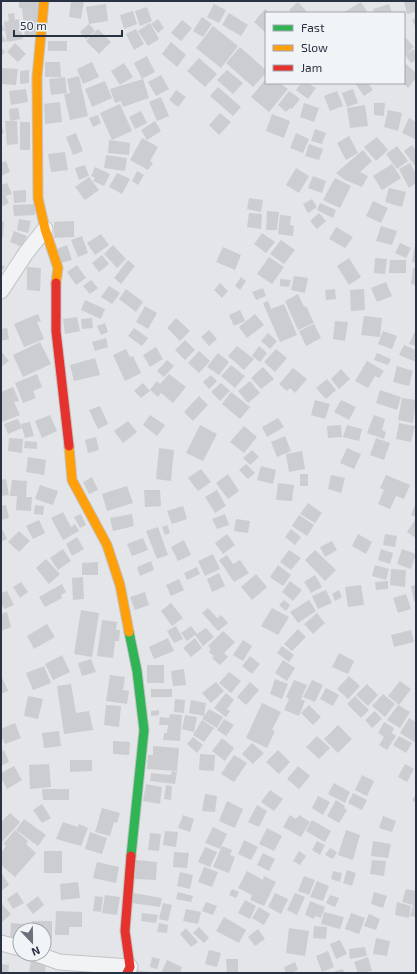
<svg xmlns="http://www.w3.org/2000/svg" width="417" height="974" viewBox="0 0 417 974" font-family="'Exo 2',sans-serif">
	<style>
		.building { fill: #cbcdd0 }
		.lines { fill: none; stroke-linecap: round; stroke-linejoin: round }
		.street-casing { stroke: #c1c3c6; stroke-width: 17 }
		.fast-casing { stroke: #c1c3c6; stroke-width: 11 }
		.slow-casing { stroke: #c1c3c6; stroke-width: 11 }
		.jam-casing { stroke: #c1c3c6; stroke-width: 11 }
		.street { stroke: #f2f3f5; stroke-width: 15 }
		.fast { stroke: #30b455; stroke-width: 9 }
		.slow { stroke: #ff9f0a; stroke-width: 9 }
		.jam { stroke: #e5322d; stroke-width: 9 }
	</style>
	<rect width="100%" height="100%" fill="#e3e5e8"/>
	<g class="building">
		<polygon points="19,1 39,1 36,37 25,37 22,8 19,8"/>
		<polygon points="71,1 84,1 81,19 69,17"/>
		<polygon points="404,1 416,1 416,12 407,14"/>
		<polygon points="298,2 308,13 292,13 289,10"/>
		<polygon points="361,2 368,13 343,13"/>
		<polygon points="106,4 108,21 89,24 86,7"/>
		<polygon points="214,4 226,10 219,23 207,17"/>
		<polygon points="389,4 392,13 374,13 373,9"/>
		<polygon points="147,7 152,21 140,26 135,11"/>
		<polygon points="265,9 270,13 266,13 266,33 254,22"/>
		<polygon points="133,11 137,24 124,29 120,15"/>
		<polygon points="14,13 15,20 19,19 23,39 7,42 4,22 9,21 8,14"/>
		<polygon points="229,13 248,25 241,36 222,25"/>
		<polygon points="202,17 212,24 203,37 193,31"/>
		<polygon points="416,18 416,28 412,20"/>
		<polygon points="158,19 164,28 158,33 151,24"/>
		<polygon points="182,20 192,28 181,41 171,33"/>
		<polygon points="1,23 5,30 1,32"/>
		<polygon points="150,23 159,39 148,46 138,31"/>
		<polygon points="89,24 95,31 86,39 80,32"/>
		<polygon points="213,26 238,46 221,68 196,48"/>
		<polygon points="98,29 111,42 99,54 86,41"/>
		<polygon points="136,29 144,44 134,50 126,34"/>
		<polygon points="1,33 6,41 1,43"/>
		<polygon points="406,38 414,47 404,56 404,39"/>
		<rect x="48" y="41" width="19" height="10"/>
		<polygon points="171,42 186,55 177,67 162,54"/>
		<polygon points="15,43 26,54 18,62 7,52"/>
		<polygon points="1,47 5,52 1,56"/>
		<polygon points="240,47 266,70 266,73 253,87 226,63"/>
		<polygon points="414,49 416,60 411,63 405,55"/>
		<polygon points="147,56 155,72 142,79 134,63"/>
		<polygon points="199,58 217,74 205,87 187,71"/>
		<polygon points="45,62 60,62 61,77 45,77"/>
		<polygon points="92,62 99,77 83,84 77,69"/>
		<polygon points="404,62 416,73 416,78 408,88 403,83 404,83"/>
		<polygon points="124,63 133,77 120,85 111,71"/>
		<polygon points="1,68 18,69 16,85 1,84"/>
		<polygon points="29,70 29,83 20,84 20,71"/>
		<polygon points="227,70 243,83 233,94 217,80"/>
		<polygon points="161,75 169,89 156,96 148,82"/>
		<polygon points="79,76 88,116 70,120 64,94 70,93 67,79"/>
		<polygon points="65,77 67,93 51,95 49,79"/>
		<polygon points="143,79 149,98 123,107 121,101 115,103 110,89"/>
		<polygon points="266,79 266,83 280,83 288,89 269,112 251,97"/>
		<polygon points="105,81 112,98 92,107 85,89"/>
		<polygon points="301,83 308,83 316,88 308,99 296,90"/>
		<polygon points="355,83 368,83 373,90 364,96"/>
		<polygon points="218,87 241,107 233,116 210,96"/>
		<polygon points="26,89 28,102 11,105 9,91"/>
		<polygon points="353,89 358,103 347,107 342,93"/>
		<polygon points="176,90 186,97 178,107 169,100"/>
		<polygon points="289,91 300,99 292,109 290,108 286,112 278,105"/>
		<polygon points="337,91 343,106 330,111 324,96"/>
		<polygon points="161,97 169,116 157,121 149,102"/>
		<polygon points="60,102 62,122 45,124 44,104"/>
		<polygon points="304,103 319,108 314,122 300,117"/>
		<polygon points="374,103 385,103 384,116 374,115"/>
		<polygon points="120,104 132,131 112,140 100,113"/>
		<polygon points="365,105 368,126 350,128 347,108"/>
		<polygon points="18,108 20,119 10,121 9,109"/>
		<polygon points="388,110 402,113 398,131 384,127"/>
		<polygon points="141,111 147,123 135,129 129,117"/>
		<polygon points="220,113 231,122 219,135 209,125"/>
		<polygon points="272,114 290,121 284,138 266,131"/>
		<polygon points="98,115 101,123 93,127 89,118"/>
		<polygon points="409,118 416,122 415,139 402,133"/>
		<polygon points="5,121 17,121 18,144 7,145"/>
		<polygon points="155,121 161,131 147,140 141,130"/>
		<rect x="20" y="122" width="10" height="28"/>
		<polygon points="1,124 4,133 1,134"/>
		<polygon points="315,129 326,133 322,144 311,141"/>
		<polygon points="76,133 83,151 73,155 66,137"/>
		<polygon points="296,133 309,139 303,153 290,148"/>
		<polygon points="349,136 358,153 346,160 337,143"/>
		<polygon points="377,137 388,150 376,161 364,147"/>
		<polygon points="142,138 158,147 150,161 153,163 148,170 130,160"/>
		<polygon points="109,140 130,143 129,155 108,153"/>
		<polygon points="309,144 323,149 319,160 305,156"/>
		<polygon points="412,145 416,151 416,167 404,151"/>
		<polygon points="397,146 408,161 397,169 386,154"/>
		<polygon points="363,150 372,161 360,172 368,176 362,187 345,180 336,173"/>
		<polygon points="65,152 68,170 51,172 48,154"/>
		<polygon points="106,155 127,158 125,171 104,168"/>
		<polygon points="6,161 10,172 1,176 1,163"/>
		<polygon points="410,163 416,174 416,183 409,188 399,169"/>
		<polygon points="392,164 401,178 382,190 373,176"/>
		<polygon points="85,165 89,176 79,180 75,168"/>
		<polygon points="95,167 110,174 104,186 93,181 95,178 91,176"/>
		<polygon points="296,168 309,176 299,193 286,185"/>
		<polygon points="137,171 144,175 138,185 132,181"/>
		<polygon points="117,173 130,179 122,194 109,187"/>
		<polygon points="313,176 326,181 322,193 308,188"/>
		<polygon points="89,177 99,190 85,200 75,187"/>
		<polygon points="335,178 351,186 340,208 323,200"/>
		<polygon points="7,183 12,194 6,196 3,191 9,203 1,207 1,185"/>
		<polygon points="389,188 406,192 402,207 385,202"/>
		<polygon points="26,190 26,202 14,203 13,191"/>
		<polygon points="249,198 263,200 261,212 247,209"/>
		<polygon points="312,199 317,207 308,213 303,204"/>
		<polygon points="373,201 388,208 381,223 366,216"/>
		<polygon points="320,203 336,210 333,218 317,210"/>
		<polygon points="35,204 35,215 14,216 13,205"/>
		<polygon points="267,211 279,212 277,230 266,230"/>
		<polygon points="249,213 262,214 261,229 247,227"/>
		<polygon points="319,213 326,221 317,229 310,221"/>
		<polygon points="280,215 291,216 290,225 294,226 293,236 278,234"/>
		<polygon points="19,219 31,221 28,233 17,230"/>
		<polygon points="1,221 4,222 3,238 1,237"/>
		<polygon points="74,221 74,237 54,238 54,222"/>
		<polygon points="381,226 397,231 392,245 376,241"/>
		<polygon points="336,227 353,237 345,248 329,239"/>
		<polygon points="14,231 27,236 22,247 10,242"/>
		<polygon points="262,233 275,242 266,253 254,244"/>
		<polygon points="101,234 109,245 95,255 87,243"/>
		<polygon points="82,236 88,253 78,257 71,240"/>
		<polygon points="281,240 295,250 284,264 270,254"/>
		<polygon points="400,243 411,248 406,258 395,253"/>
		<polygon points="415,244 416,244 416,263 412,262"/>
		<polygon points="67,245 72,260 61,263 57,249"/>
		<polygon points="113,245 126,259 117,268 104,254"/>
		<polygon points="223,247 241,255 235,270 216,262"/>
		<polygon points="102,255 109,264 99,272 92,263"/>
		<polygon points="269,257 284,267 272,284 257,274"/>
		<polygon points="349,258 361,277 349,285 337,266"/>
		<polygon points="375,258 387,259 385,274 374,273"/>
		<polygon points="128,260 135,266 121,284 114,278"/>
		<polygon points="390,260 406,260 406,273 389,273"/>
		<polygon points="1,264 5,267 1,272"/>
		<polygon points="77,265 86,278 76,285 67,272"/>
		<polygon points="27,267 41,268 40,291 27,290"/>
		<polygon points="413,268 416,268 416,285 411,284"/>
		<polygon points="294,276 308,278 305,293 291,290"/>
		<polygon points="241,277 246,281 240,290 235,286"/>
		<polygon points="280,279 291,280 289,287 280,286"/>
		<polygon points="91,280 98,288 90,294 83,286"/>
		<polygon points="386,282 392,296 377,302 371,288"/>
		<polygon points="220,283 228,291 222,298 214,290"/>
		<polygon points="109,286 120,293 112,304 101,297"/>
		<polygon points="263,288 266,296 256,300 252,292"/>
		<polygon points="126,289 143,302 136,312 119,299"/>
		<polygon points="335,289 336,299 326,300 325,290"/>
		<polygon points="364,289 365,310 351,311 350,290"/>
		<polygon points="298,294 304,307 306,306 314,323 298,330 285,301"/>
		<polygon points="85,300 105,309 101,319 81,310"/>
		<polygon points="268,301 271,309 284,304 297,335 280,342 263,303"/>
		<polygon points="145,306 157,313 148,329 136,322"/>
		<polygon points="240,310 245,321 234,326 229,315"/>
		<polygon points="38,314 41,321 37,322 44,339 24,347 14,324"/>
		<polygon points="255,314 264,325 247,338 239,327"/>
		<polygon points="364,316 382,318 380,337 361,335"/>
		<polygon points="77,317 80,331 65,334 63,319"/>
		<polygon points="92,318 93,328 82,329 81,319"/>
		<polygon points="176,318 190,331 180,341 167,328"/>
		<polygon points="335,321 348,322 345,341 333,339"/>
		<polygon points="105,323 108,332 101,335 97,326"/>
		<polygon points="314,324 321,338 306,346 299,331"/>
		<polygon points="7,328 9,339 1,341 1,329"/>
		<polygon points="134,328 148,338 142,346 128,336"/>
		<polygon points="209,330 217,339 209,346 201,337"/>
		<polygon points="383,331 397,336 392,349 378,344"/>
		<polygon points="415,331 416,331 416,346 409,344"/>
		<polygon points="268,333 277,341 270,349 261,341"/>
		<polygon points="106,338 108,347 95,351 92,342"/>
		<polygon points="185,340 195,350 185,360 175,350"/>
		<polygon points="40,342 51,364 23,377 13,355"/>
		<polygon points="404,345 416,350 416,362 399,355"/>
		<polygon points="237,346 254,359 244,370 228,356"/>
		<polygon points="259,346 267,353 260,362 252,356"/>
		<polygon points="156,347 163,359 150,367 143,355"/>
		<polygon points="126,349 130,357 133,356 141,373 125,381 113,355"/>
		<polygon points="276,349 287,358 275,372 264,362"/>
		<polygon points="1,351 9,361 1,367"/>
		<polygon points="199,351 210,361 199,373 188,363"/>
		<polygon points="218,353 229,362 219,375 207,367"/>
		<polygon points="377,353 391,359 388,365 374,360"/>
		<polygon points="95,358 100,375 74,381 70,365"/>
		<polygon points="167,360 174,366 164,377 157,371"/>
		<polygon points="367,361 384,371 379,378 375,376 368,388 355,381"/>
		<polygon points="231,365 245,376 235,388 221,376"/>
		<polygon points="397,366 413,371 409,386 393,382"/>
		<polygon points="263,367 274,379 261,389 251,378"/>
		<polygon points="293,368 307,379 295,393 290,388 287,391 279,384"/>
		<polygon points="341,369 350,379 339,389 331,379"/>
		<polygon points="37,374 42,387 33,391 36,398 23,403 15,383"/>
		<polygon points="169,374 186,387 173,403 161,393 158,397 150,390 157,381 160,384"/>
		<polygon points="211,375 217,381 209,389 203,382"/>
		<polygon points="327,379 336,390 326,399 316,388"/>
		<polygon points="250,381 260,393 248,403 238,391"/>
		<polygon points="143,383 150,391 141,398 134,391"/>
		<polygon points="221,383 230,391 220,401 211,392"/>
		<polygon points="13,387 19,401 14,402 20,415 2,422 1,392"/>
		<polygon points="380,390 401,397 397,410 376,403"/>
		<polygon points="231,392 250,407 240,419 222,404"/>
		<polygon points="199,396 208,405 193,421 184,412"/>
		<polygon points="402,398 416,400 413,423 398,420"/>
		<polygon points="315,400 330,404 325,419 311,415"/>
		<polygon points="341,400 356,407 349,420 334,412"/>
		<polygon points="100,406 108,424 98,429 89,410"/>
		<polygon points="50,415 57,431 42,438 35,421"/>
		<polygon points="150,415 165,425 157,436 143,425"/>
		<polygon points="374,415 385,419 382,430 386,432 384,439 367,433"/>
		<polygon points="278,418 284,427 267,437 262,427"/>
		<polygon points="18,419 22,428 8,434 4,424"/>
		<polygon points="128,421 137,432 123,443 114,431"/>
		<polygon points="30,422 34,436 25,438 21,424"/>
		<polygon points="399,423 415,426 411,442 396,439"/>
		<polygon points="200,425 217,434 203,461 186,453"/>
		<polygon points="341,425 342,437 328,438 327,426"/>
		<polygon points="347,425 362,429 359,441 343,437"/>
		<polygon points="244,426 257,437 244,453 230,442"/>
		<polygon points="285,436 291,451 277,457 271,442"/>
		<polygon points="96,437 99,450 88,453 85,440"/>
		<polygon points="9,438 23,439 22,453 8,451"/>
		<polygon points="376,438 390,443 384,460 370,455"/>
		<polygon points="25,441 37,442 37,449 24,448"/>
		<polygon points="159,448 174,450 171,481 156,479"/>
		<polygon points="347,448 361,454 354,469 340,463"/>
		<polygon points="252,450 259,457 250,465 243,458"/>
		<polygon points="302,451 305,469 289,472 286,454"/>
		<polygon points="28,457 46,460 44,475 26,472"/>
		<polygon points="246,464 255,473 248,479 239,470"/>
		<polygon points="261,466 276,470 273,484 257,480"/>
		<polygon points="201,469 211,482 198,491 188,478"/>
		<polygon points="228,474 239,491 228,499 216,483"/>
		<rect x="300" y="474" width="8" height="12"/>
		<polygon points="331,475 345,478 341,493 328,489"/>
		<polygon points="386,475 410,485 404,499 396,496 390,509 378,504 384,490 380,488"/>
		<polygon points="92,477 98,490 89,494 83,482"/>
		<polygon points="6,479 9,495 1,496 1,480"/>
		<polygon points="12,480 27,481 26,497 32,497 31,511 16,510 17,496 10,496"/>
		<polygon points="278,483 294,485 292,501 276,500"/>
		<polygon points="40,485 58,491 53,505 35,499"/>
		<polygon points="127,486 133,503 107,511 102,494"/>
		<polygon points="144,490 160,490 161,506 145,507"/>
		<polygon points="217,490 226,506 215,513 205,497"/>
		<polygon points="308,503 322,513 315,523 300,514"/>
		<polygon points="416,503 416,517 411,515"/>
		<polygon points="6,505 9,518 1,520 1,506"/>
		<polygon points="35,505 44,506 43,515 34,514"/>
		<polygon points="183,506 187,519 172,524 167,511"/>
		<polygon points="63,512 71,527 75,524 79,531 63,540 51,518"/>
		<polygon points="81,514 86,525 80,528 74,517"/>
		<polygon points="132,514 134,526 113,531 110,518"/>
		<polygon points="225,514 229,525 217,529 212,519"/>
		<polygon points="299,515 314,525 307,536 292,526"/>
		<polygon points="236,519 250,521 248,533 234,531"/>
		<polygon points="39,520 45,533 33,539 26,526"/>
		<polygon points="415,520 416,521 416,538 407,532"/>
		<polygon points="167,525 170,533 165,535 162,527"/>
		<polygon points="158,527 168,555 157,559 146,531"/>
		<polygon points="291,529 301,537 295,545 285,537"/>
		<polygon points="1,530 3,530 7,539 1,542"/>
		<polygon points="19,531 30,541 19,552 8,542"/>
		<polygon points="227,534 235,545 223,554 215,543"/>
		<polygon points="358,534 372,542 366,554 352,546"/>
		<polygon points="385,534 397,536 395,547 383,545"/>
		<polygon points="77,537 84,549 72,556 66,544"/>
		<polygon points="143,538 148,550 132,556 127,544"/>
		<polygon points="184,540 191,555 178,561 171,547"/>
		<polygon points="332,541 337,550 325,557 320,547"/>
		<polygon points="63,549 71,561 58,570 50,558"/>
		<polygon points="381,549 393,553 390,564 378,560"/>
		<polygon points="402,549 416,554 411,569 397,564"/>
		<polygon points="289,550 301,558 291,570 280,562"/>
		<polygon points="315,550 336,570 325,581 305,560"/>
		<polygon points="213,554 220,569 205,576 198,561"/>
		<polygon points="227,555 233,564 240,560 249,573 234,582 219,560"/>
		<polygon points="46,559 60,574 49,584 36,568"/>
		<polygon points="151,561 154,570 140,576 137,567"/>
		<polygon points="98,562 98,575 82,575 82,563"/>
		<polygon points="278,565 291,575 283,586 270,577"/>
		<polygon points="375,565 389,569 386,580 372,576"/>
		<polygon points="197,567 200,574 187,580 184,573"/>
		<polygon points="391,569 406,570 405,587 390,585"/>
		<polygon points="219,573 225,586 212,592 207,579"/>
		<polygon points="256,574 267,587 252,600 241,587"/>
		<polygon points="315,575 322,587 311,593 304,582"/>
		<polygon points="83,577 84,599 73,600 72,578"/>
		<polygon points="179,579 184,590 171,596 166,585"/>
		<polygon points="290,581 302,590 293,601 282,592"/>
		<polygon points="388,581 388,589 376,590 375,582"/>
		<polygon points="21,582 28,592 20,598 13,587"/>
		<polygon points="62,584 66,592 61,595 62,598 45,607 39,597"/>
		<polygon points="361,585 364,605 348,607 345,587"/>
		<polygon points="416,585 416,601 414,601 411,586"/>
		<polygon points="326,590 332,603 318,609 312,596"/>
		<polygon points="339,590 342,597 335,601 332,594"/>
		<polygon points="7,591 14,605 4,609 1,602 1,593"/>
		<polygon points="145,592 149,605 135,610 130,597"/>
		<polygon points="406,594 411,609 398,613 393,598"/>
		<polygon points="284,600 290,605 286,611 279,605"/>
		<polygon points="309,600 316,611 298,623 290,612"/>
		<polygon points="171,603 183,618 172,626 161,611"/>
		<polygon points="208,608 217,618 221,615 228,623 218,631 202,613"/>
		<polygon points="272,608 289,617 278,635 261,626"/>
		<polygon points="81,610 99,613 92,657 74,654"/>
		<polygon points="7,612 11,627 1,631 1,614"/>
		<polygon points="317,613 325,623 313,634 304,624"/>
		<polygon points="102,620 117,622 116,630 120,630 119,641 115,641 113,658 97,656"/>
		<polygon points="47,624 55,637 34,649 27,636"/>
		<polygon points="176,626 183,639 174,643 167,631"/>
		<polygon points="191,626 197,634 206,628 214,637 203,646 195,635 187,641 181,633"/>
		<polygon points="298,629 306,637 292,651 284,644"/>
		<polygon points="411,630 414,642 394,647 391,635"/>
		<polygon points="223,631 235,642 224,653 228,657 220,665 212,658 214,656 209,652 211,649 208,646"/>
		<polygon points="168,638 174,651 154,659 149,647"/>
		<polygon points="195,638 202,648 191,657 183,648"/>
		<polygon points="243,640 252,646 243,661 233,655"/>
		<polygon points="282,646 294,655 289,662 277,653"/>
		<polygon points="339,653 354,661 348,674 332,667"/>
		<polygon points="62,655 70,672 53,680 45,664"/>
		<polygon points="250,656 260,664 252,674 242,666"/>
		<polygon points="91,659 96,672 82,676 78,663"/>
		<polygon points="283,660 295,668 287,681 275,673"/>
		<rect x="147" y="665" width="17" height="18"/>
		<polygon points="44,666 51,683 33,690 26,673"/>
		<polygon points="184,669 186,685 173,686 171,671"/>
		<polygon points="229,672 241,681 231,693 219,683"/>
		<polygon points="1,675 8,691 1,694"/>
		<polygon points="110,675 125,677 123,690 129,691 127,704 106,701"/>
		<polygon points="349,676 360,686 348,699 337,689"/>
		<polygon points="275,679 288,684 282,699 270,694"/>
		<polygon points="294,680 307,685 301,699 305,701 299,716 284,710 289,699 286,697"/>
		<polygon points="312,680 323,685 315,702 303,697"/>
		<polygon points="400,681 411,689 399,705 388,696"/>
		<polygon points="216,682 224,691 211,703 202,693"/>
		<polygon points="250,682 259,690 246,705 237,697"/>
		<polygon points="71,684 76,713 89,711 93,730 64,734 57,686"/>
		<polygon points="367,684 378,695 368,706 356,695"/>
		<polygon points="326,688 339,695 333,706 320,699"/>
		<rect x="151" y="689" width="21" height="8"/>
		<polygon points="226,693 234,700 227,709 230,711 226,717 214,708"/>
		<polygon points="383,694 395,704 385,717 372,706"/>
		<polygon points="28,696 43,699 38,719 24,716"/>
		<polygon points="355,696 369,710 361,718 347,704"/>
		<polygon points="175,699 185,700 184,713 174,712"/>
		<polygon points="191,700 206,703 204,716 189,713"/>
		<polygon points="262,703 281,712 272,730 275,731 267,748 246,738"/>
		<polygon points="106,705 121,706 119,727 104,725"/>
		<polygon points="309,705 321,717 313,725 301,713"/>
		<polygon points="398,705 410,712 400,728 387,720"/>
		<polygon points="209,709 223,717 217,728 202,719"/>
		<polygon points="159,710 159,715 151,716 151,711"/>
		<polygon points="375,711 382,719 372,728 365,720"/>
		<polygon points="170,714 182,715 180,741 163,740 164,733 167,733 168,725 159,725 160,717 169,718"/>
		<polygon points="185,715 197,717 194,732 182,729"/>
		<polygon points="409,718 416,722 416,743 400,733"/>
		<polygon points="224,719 234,725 226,736 217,730"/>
		<polygon points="202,720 214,728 204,742 193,735"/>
		<polygon points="384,722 394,728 392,733 396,736 387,750 379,745 384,737 378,733"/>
		<polygon points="15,723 21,738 5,744 1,735 1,729"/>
		<polygon points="338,725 352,739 338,753 324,739"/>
		<polygon points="59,731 61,746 44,748 42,733"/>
		<polygon points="317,736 330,748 319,759 306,747"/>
		<polygon points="399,736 412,743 406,753 393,745"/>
		<polygon points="193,737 203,745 197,753 187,744"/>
		<polygon points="222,738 234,748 225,761 212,751"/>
		<polygon points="113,741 130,742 129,755 113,754"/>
		<polygon points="252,743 264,753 253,764 242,754"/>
		<polygon points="153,746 179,748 177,771 147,769 148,755 153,755"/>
		<polygon points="4,750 9,762 1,766 1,752"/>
		<polygon points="278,750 290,762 279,774 266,762"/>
		<polygon points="200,754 215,755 214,771 199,770"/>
		<polygon points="234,755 247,763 234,782 221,774"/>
		<polygon points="70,760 92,760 92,771 70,772"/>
		<polygon points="49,764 51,787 30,789 29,765"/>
		<polygon points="405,764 414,769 407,782 398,777"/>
		<polygon points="14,766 22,780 7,789 1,778 1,773"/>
		<polygon points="298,766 310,776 299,789 287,779"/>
		<polygon points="172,771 177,772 175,784 150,781 151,773 171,775"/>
		<polygon points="362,775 374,781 367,796 355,790"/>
		<polygon points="334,783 350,792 345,803 328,794"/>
		<polygon points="146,784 162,787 160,804 143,801"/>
		<polygon points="166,785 172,786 171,800 164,799"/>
		<polygon points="42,789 69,789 69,800 43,800"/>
		<polygon points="270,790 283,799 274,811 261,802"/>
		<polygon points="353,793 367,800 362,810 348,803"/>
		<polygon points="205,794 217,796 215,812 202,811"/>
		<polygon points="416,794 416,803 412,800"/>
		<polygon points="318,796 330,802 323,815 312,808"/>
		<polygon points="336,800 345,806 344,808 347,810 339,823 327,816"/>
		<polygon points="227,801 243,809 235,828 219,821"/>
		<polygon points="42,804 51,818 42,823 33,810"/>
		<polygon points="257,805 267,811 259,827 248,822"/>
		<polygon points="102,808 120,813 117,823 114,822 110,836 95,832"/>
		<polygon points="10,813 20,822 14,829 12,827 14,829 1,843 1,822"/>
		<polygon points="183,815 194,819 190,832 178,828"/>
		<polygon points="290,815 296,819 299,815 310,822 301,837 283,827"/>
		<polygon points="383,816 396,821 392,832 379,828"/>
		<polygon points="24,819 46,835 38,846 16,830"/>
		<polygon points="312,820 331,831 325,842 306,831"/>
		<polygon points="63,822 78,827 79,824 88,828 81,846 56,839"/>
		<polygon points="213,827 227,834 220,849 205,843"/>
		<polygon points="267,828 282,836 274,851 259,844"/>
		<polygon points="15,830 28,841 26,844 36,853 15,877 1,865 1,853 6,846 3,844"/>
		<polygon points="346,830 360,835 353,860 338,855"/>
		<polygon points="165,831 178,832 176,847 163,845"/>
		<polygon points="90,832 107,838 102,854 85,849"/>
		<polygon points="150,833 161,834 159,851 148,850"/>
		<polygon points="244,840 258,847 251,860 238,854"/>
		<polygon points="317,841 325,845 320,855 312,850"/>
		<polygon points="373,841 391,844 388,858 371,856"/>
		<polygon points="222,846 232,850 230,855 235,857 229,873 213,867"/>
		<polygon points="205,847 217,852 210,867 198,862"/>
		<polygon points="330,848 337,852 333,859 325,855"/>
		<rect x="44" y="851" width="18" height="22"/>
		<polygon points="299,851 306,856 300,865 293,861"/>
		<polygon points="174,852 189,853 187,868 173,867"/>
		<polygon points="263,853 275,859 269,871 257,865"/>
		<polygon points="136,860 157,862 156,880 135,879"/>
		<polygon points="372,860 386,861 384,876 370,874"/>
		<polygon points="97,862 119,867 116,883 93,878"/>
		<polygon points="204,867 218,872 212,887 198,882"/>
		<polygon points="347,870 356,873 352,886 343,883"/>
		<polygon points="247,871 263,880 264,876 276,882 264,906 250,900 252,895 238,888"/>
		<polygon points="333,871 342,873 340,882 331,879"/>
		<polygon points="1,872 9,885 1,891"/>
		<polygon points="180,872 193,875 190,889 177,886"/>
		<polygon points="304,876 315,880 309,895 298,891"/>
		<polygon points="317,881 329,886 323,901 310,897"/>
		<polygon points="78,882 80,898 61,900 60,884"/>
		<polygon points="232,889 239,892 236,898 229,895"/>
		<polygon points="406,889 416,891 416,917 410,916 413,905 402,902"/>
		<polygon points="17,892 24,903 13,909 7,899"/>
		<polygon points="178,892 193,896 191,902 176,899"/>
		<polygon points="374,892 387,896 383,908 371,904"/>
		<polygon points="133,893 162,898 160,907 132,903"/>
		<polygon points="275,893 288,899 281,914 268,907"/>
		<polygon points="295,893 305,897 297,915 287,910"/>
		<polygon points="105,895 120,897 117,915 102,913"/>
		<polygon points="330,895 339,898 335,907 326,903"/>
		<polygon points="38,896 44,905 33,914 26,905"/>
		<polygon points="95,896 103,897 101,912 93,911"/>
		<polygon points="245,900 256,906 250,919 238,913"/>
		<polygon points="310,901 325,907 321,918 315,916 314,919 305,915"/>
		<polygon points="206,902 217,906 213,915 202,911"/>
		<polygon points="397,902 411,906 409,918 395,915"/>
		<polygon points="1,903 11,914 1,923"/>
		<polygon points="163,903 172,905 168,921 159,919"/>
		<polygon points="259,907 270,914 264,925 252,918"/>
		<polygon points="186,909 201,912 198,924 183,921"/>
		<polygon points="56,911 82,912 82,927 69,927 69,935 55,935"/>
		<polygon points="324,912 344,917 340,929 321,924"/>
		<polygon points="142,913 158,915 156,923 141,921"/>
		<polygon points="351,913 365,918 359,934 345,929"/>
		<polygon points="369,914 380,919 376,930 364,926"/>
		<polygon points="224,917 246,930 239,943 216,931"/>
		<polygon points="32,921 52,921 52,939 44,939 44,930 32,930"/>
		<polygon points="11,923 27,924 26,930 20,930 20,942 10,941"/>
		<polygon points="159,923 168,925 167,933 157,932"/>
		<polygon points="314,926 327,927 326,939 313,938"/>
		<polygon points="199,927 209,938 204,943 193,933"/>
		<polygon points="186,928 198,942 191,947 180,934"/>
		<polygon points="289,928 309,931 305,956 286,953"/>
		<polygon points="258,929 265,939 255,946 248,937"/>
		<polygon points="376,938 390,941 387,956 373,954"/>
		<polygon points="340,940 347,954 336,959 330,944"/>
		<polygon points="365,947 367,956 350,959 349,949"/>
		<polygon points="209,950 221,953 217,967 205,964"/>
		<polygon points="328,951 334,967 322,972 316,956"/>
		<polygon points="152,957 160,959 157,969 150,967"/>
		<polygon points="368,957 372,971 358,973 354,962"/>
		<polygon points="226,959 238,959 238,972 227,973"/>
		<polygon points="31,960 46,962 45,973 29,973"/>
		<polygon points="167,960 182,967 180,973 161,973"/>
		<polygon points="295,962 298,970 295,971 295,973 286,973 284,967"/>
		<polygon points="1,964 9,965 8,973 1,973"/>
		<polygon points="343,969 344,973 335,973 335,971"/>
		<polygon points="135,970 150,972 150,973 135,973"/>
	</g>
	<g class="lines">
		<g class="street-casing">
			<g id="street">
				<polyline points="1,291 26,253 45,229"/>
				<polyline points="1,943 20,948"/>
				<polyline points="37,954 59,962 130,967"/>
			</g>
		</g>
		<g class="fast-casing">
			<polyline id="fast" points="129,632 137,671 144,730 131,856"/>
		</g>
		<g class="slow-casing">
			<g id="slow">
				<polyline points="44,1 37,77 38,198 45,229 58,268 56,283"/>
				<polyline points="69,446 72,480 107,545 120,585 129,632"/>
			</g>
		</g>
		<g class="jam-casing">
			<g id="jam">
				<polyline points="56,283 56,331 69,446"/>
				<polyline points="127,973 130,967 125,931 131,856"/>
			</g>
		</g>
		<use href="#street" class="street"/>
		<use href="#fast" class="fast"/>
		<use href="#slow" class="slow"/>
		<use href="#jam" class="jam"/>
	</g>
	<rect width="417" height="974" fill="none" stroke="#293242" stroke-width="4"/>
	<rect x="265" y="12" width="140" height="72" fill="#f1f4f7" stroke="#a1a6af"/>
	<rect x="273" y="25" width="20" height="6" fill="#30b455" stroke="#a1a6af"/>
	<text x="301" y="32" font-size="12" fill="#293242">Fast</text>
	<rect x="273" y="45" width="20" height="6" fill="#ff9f0a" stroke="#a1a6af"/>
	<text x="301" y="52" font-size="12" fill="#293242">Slow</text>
	<rect x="273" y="65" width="20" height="6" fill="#e5322d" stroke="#a1a6af"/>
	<text x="301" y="72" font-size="12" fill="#293242">Jam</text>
	<g transform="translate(32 942) rotate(158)"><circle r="19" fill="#f1f4f7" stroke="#a1a6af"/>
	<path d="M0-3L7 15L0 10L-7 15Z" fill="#6a717c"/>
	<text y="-6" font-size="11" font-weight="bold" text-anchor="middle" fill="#293242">N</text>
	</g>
	<path d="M14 30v6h108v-6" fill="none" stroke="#293242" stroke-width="2"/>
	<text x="20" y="30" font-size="12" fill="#293242" stroke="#f1f4f7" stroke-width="3" paint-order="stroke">50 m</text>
</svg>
